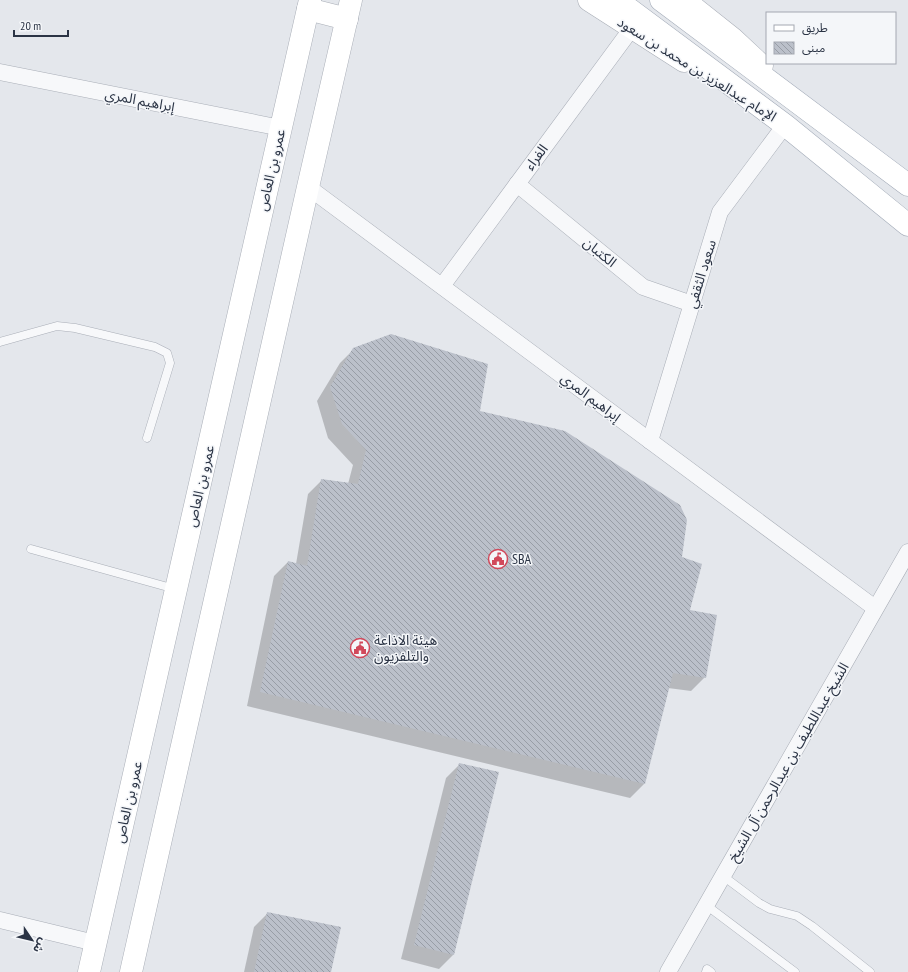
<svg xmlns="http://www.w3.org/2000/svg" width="908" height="972" viewBox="0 0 908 972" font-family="'PT Sans Narrow','Noto Sans Arabic',sans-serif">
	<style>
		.shadow { fill: #0003 }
		.building { fill: url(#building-back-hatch) }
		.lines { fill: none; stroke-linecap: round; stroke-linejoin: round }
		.lane-casing { stroke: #a9aeb7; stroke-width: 9 }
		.street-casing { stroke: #a9aeb7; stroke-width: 17 }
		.secondary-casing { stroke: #a9aeb7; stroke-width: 23 }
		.primary-casing { stroke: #a3abb8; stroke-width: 23 }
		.lane { stroke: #f7f8fa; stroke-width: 8 }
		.street { stroke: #f7f8fa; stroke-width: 16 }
		.secondary { stroke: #fff; stroke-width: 22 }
		.primary { stroke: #fff; stroke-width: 22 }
		.labels { text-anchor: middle; stroke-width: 3; stroke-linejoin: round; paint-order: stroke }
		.street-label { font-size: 14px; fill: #2b3445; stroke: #f4f6f9 }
		.poi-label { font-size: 14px; fill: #2b3445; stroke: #f4f6f9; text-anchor: start }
	</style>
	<defs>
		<pattern id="building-back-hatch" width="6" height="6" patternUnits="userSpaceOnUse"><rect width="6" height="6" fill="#bbc0ca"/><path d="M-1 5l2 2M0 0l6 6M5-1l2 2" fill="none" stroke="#989da6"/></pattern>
	</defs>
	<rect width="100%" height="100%" fill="#e4e7ec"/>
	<g class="shadow">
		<polygon points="354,349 479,411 681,558 689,611 705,677 691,691 668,688 644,784 630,798 247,706 274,576 288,562 296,564 308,494 322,480 348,484 353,465 328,438 317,401 340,363"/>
		<polygon points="460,764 453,955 439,969 401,959 446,778"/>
		<polygon points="268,913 330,972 244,972 254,927"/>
	</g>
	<g class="building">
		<polygon points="391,334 488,364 480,411 565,431 680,505 687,520 682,557 702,564 690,610 717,615 706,678 673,673 645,784 260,692 288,561 307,566 321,479 358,484 366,450 342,424 330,387 353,348"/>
		<polygon points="459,763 499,772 454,955 414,945"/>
		<polygon points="267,912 341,927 331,972 254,972"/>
	</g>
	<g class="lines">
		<g class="lane-casing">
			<g id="lane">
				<polyline points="0,342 57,326 75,328 155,347 167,353 170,363 147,438"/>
				<polyline points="31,549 175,589"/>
				<polyline points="723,876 759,903 770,909 797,916 812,926 870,972"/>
				<polyline points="706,905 795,972"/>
				<polyline points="706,972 707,969 711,972"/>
			</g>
		</g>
		<g class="street-casing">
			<g id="street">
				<polyline points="0,72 281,128"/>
				<polyline points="517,184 643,287 692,304"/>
				<polyline points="308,187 875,608"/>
				<polyline points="442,286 632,28"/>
				<polyline points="650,441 720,212 785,125"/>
				<polyline points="0,920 95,943"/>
				<polyline points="668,972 908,552"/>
			</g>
		</g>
		<g class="secondary-casing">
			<g id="secondary">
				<polyline points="589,0 684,61"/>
				<polyline points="684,0 732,38 762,66"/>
				<polyline points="308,9 347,19"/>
				<polyline points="89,972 310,0"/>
				<polyline points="131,972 308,187 351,0"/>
			</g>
		</g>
		<g class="primary-casing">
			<g id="primary">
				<polyline points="617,0 785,125 908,225"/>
				<polyline points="661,0 908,185"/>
			</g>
		</g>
		<use href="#lane" class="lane"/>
		<use href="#street" class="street"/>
		<use href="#secondary" class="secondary"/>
		<use href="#primary" class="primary"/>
	</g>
	<defs>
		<g id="civic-ring" transform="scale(1)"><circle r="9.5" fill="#f4f6f9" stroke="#d1495b" stroke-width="1.5"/><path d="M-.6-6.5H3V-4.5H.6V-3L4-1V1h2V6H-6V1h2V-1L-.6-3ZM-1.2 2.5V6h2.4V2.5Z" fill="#d1495b"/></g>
	</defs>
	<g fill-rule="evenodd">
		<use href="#civic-ring" x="498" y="559"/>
		<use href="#civic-ring" x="360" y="648"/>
	</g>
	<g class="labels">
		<g class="street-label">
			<text transform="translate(697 69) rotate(32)" y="5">الإمام عبدالعزيز بن محمد بن سعود</text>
			<text transform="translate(140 100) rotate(11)" y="5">إبراهيم المري</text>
			<text transform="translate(536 157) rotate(-53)" y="5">الفراء</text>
			<text transform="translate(271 170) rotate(-77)" y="5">عمرو بن العاص</text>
			<text transform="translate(600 252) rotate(39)" y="5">الكتبان</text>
			<text transform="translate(701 274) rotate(-73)" y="5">سعود الثقفي</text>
			<text transform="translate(591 397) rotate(37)" y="5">إبراهيم المري</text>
			<text transform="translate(200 486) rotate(-77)" y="5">عمرو بن العاص</text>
			<text transform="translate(788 762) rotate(-60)" y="5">الشيخ عبداللطيف بن عبدالرحمن آل الشيخ</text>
			<text transform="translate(128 802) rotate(-77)" y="5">عمرو بن العاص</text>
		</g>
		<g class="poi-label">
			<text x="512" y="564">SBA</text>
			<text x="374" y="645">هيئة الاذاعة<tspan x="374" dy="16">والتلفزيون</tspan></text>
		</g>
	</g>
	<rect x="766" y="12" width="130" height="52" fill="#f4f6f9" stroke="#a4a8b1"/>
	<rect x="774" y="25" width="20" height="6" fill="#ffffff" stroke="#a4a8b1"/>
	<text x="802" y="32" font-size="12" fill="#2b3445">طريق</text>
	<rect x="774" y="42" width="20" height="12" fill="url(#building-back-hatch)" stroke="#a4a8b1"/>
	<text x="802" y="52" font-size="12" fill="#2b3445">مبنى</text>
	<g transform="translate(32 940) rotate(125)" stroke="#f4f6f9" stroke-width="3" paint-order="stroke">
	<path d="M0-3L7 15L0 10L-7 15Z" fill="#2b3445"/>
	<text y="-6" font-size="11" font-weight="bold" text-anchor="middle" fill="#2b3445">ش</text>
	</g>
	<path d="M14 30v6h54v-6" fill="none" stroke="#2b3445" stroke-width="2"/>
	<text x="20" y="30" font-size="12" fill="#2b3445" stroke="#f4f6f9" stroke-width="3" paint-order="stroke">20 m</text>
</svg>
